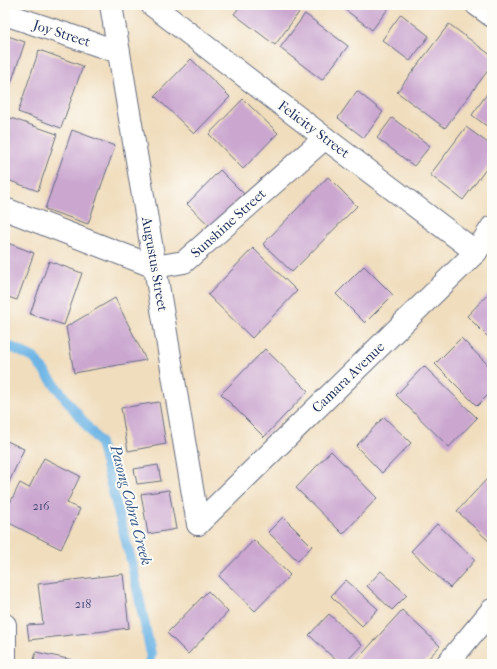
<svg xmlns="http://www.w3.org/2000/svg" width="497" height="669" viewBox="0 0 497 669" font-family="'IM FELL French Canon',serif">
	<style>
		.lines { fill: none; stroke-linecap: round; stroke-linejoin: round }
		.stream { stroke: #6eb5e5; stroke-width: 10 }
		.building { fill: #cba7d0 }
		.minor-casing { stroke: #666c7f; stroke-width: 24 }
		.minor { stroke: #fff; stroke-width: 22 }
		.labels { text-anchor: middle; stroke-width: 4; stroke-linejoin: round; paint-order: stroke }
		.number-label { font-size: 12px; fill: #474d7a }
		.street-label { font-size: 14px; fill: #1b2f5e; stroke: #fdfcf7 }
		.water-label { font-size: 15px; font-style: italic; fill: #345786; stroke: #fdfcf7 }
	</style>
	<rect width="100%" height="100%" fill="#fdfcf7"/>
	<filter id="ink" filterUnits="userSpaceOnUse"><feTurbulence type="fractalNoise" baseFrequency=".025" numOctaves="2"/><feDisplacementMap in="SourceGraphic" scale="8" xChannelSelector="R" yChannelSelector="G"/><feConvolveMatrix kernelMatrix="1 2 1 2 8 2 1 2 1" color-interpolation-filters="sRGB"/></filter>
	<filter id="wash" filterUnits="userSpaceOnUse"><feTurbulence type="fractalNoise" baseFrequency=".012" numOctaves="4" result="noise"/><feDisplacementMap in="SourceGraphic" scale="16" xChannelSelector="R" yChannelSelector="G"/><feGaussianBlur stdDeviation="0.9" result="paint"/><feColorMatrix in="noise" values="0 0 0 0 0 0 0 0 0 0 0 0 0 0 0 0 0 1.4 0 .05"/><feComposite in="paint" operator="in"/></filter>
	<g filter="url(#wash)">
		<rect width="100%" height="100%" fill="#f0ddbd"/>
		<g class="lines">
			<polyline class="stream" points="5,344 34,358 100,443 131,560 151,654 149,664"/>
		</g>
		<g id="blocks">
			<g class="building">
				<polygon points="241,5 300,5 303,7 275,45 234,14"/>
				<polygon points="339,5 391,5 372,30"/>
				<polygon points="305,14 348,46 322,80 280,48"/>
				<polygon points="401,14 429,36 410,61 382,40"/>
				<polygon points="449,24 492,56 492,65 445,128 397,92"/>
				<polygon points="5,35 25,42 5,101"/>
				<polygon points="39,50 83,66 61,128 18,112"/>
				<polygon points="191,59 230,97 194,134 155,96"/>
				<polygon points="492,87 492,130 472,115"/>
				<polygon points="357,91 383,112 364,138 338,118"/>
				<polygon points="243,99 278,133 243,169 209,134"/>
				<polygon points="5,116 57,134 38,191 5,179"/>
				<polygon points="392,118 430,146 414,166 377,138"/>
				<polygon points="466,127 492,146 492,161 463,200 430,175"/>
				<polygon points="72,130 115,146 88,224 45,209"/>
				<polygon points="220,170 244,194 211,227 187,204"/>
				<polygon points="328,177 357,206 292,272 263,244"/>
				<polygon points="5,242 34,253 17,300 5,296"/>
				<polygon points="253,248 297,291 252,338 208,295"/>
				<polygon points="49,261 82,273 64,325 30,314"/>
				<polygon points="364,266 393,295 365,323 336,294"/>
				<polygon points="492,290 492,341 467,316"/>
				<polygon points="115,298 146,360 74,373 66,327"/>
				<polygon points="461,338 492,369 492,391 477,406 435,364"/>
				<polygon points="265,349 308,391 264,437 221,394"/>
				<polygon points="424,366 477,418 449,447 396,395"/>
				<polygon points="159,402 166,444 128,451 121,408"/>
				<polygon points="384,417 411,443 382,473 356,446"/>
				<polygon points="5,440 24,449 5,491"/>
				<polygon points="331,451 377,498 343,534 296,488"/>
				<polygon points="44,458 80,476 67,503 80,509 61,549 5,521 5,513 20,483 29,488"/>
				<polygon points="158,465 161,481 137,484 134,469"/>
				<polygon points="487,479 492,483 492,544 457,511"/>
				<polygon points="169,490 176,529 148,534 141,494"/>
				<polygon points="283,517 312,546 298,561 268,532"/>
				<polygon points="437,524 475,560 450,588 411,551"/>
				<polygon points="254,540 290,575 255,611 219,576"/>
				<polygon points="381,571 407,595 392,610 367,586"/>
				<polygon points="123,574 129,628 29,640 27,625 43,624 38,584"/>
				<polygon points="346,580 378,609 362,626 331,596"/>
				<polygon points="208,591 228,612 188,654 167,633"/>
				<polygon points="402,610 440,646 423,664 355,664 354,663"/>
				<polygon points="329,614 362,645 344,664 340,664 309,635"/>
				<polygon points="36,652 86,663 86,664 33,664"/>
			</g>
		</g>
	</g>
	<g filter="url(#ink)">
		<use href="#blocks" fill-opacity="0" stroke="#666c7f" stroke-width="1"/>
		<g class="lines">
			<g class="minor-casing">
				<g id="minor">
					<polyline points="111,5 198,524"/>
					<polyline points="152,5 325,138 476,252"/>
					<polyline points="477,5 492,16"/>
					<polyline points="5,14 119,52"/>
					<polyline points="5,209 155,267 184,262 325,138"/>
					<polyline points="198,524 476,252 492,227"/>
					<polyline points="5,625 5,658"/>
					<polyline points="447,664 492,610"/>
				</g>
			</g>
			<use href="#minor" class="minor"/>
		</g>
	</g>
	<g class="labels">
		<g class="number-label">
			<text x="41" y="510">216</text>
			<text x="83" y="608">218</text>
		</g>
		<g class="street-label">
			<text transform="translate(62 33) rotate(18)" y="5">Joy Street</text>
			<text transform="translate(314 129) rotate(37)" y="5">Felicity Street</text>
			<text transform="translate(228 223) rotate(-42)" y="5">Sunshine Street</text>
			<text transform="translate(155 264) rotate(80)" y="5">Augustus Street</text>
			<text transform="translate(348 377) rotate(-44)" y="5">Camara Avenue</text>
		</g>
		<g class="water-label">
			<text transform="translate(131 505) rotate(75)" y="5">Pasong Cobra Creek</text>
		</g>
	</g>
	<rect width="497" height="669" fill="none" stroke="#fdfcf7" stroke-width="20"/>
</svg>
